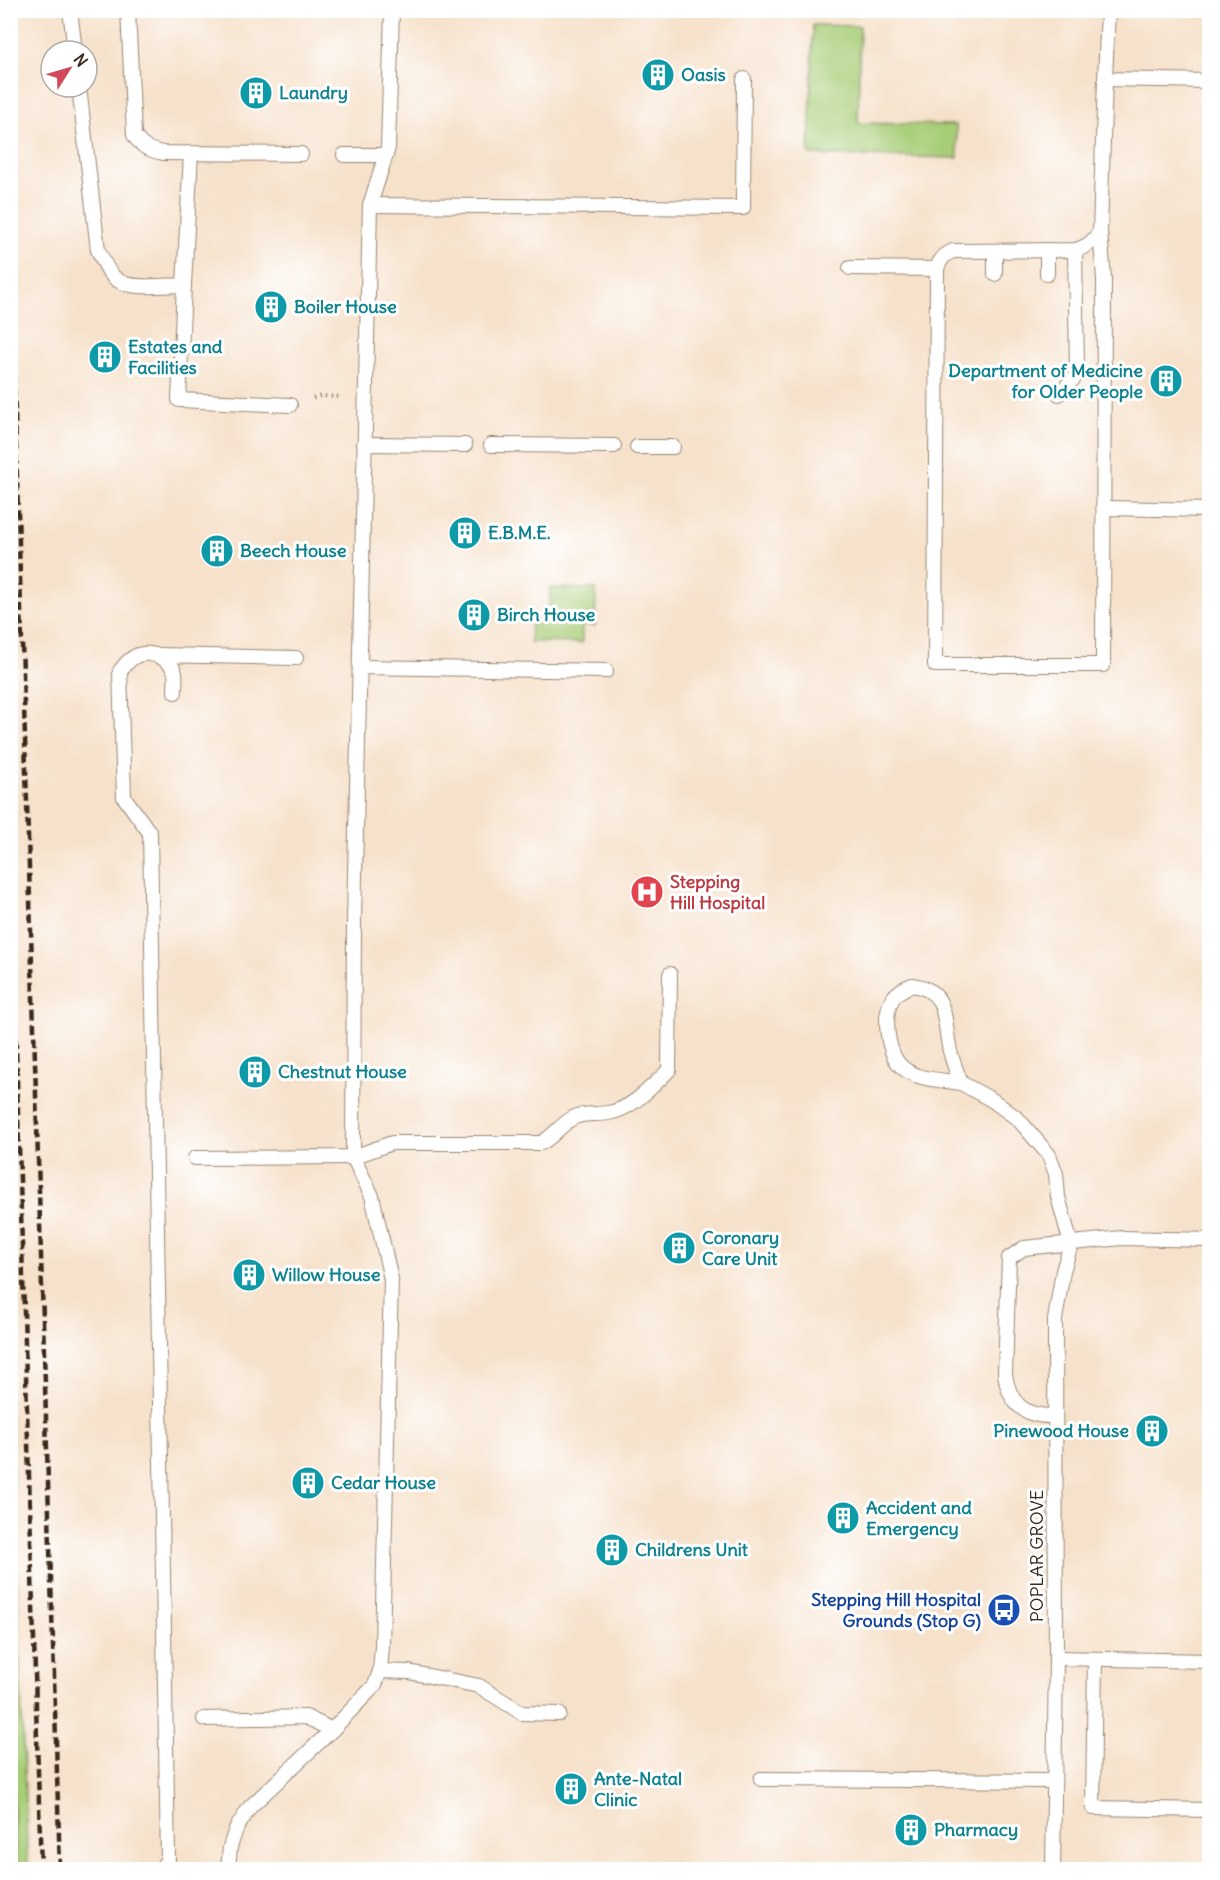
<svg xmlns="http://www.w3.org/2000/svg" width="1220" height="1880" viewBox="0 0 1220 1880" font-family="Delius,sans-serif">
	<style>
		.green { fill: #a7cd77; stroke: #717c4a; stroke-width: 1.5 }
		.forest { fill: #85b068; stroke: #606d43; stroke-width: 1.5 }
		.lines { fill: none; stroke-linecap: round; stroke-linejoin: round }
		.lane-casing { stroke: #988674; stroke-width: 16 }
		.path { stroke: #988674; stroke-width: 4; stroke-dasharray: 1.5 4.5; stroke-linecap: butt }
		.lane { stroke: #fff; stroke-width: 14 }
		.rail { stroke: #3b2a1e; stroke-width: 4.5; stroke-dasharray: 9 4.5; stroke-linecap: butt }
		.labels { text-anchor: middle; stroke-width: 6; stroke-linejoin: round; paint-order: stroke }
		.culture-label { font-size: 18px; font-weight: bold; fill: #0d838f; stroke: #fff; text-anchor: start }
		.health-label { font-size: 18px; font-weight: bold; fill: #be3a42; stroke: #fff; text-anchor: start }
		.street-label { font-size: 18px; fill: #3b2a1e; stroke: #fff }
		.transit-label { font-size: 18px; font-weight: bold; fill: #164399; stroke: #fff; text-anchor: end }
	</style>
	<rect width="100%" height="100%" fill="#fff"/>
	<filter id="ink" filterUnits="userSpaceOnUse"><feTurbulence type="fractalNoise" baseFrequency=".0167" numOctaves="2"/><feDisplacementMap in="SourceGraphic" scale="12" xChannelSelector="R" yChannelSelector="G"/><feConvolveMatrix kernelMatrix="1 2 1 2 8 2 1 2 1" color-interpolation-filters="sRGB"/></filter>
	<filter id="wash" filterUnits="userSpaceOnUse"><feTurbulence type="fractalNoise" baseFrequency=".008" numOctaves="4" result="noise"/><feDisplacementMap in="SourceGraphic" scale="24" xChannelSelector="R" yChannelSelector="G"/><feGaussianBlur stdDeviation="1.35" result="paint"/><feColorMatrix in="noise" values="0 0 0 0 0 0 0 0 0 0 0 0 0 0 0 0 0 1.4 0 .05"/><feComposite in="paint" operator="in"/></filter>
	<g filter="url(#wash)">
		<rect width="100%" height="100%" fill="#f6e1ca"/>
		<g class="green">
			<polygon points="813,25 860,26 858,123 956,125 958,158 809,155"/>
			<polygon points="550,588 596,589 595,626 582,625 582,643 530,642 531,619 549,619"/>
			<polygon points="10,1413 28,1869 28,1870 10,1869"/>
		</g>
		<polygon class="forest" points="10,1713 16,1869 16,1870 10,1869"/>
	</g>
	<g filter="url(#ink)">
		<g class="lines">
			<g class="lane-casing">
				<g id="lane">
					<polyline points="70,10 75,51"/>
					<path d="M128,10L134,135C141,147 149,150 163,153L301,154"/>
					<polyline points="1108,10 1105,79 1210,81"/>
					<path d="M79,87L98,250C104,261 108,275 119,281C132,290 168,285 184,285L191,153"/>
					<polyline points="344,155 386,155"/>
					<polyline points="370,205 743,208 744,79"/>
					<polyline points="1047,250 1047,274"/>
					<polyline points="995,251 995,274"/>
					<path d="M850,268L937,269C940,259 944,255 953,251L1075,250C1087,247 1093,242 1100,231"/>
					<polyline points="937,269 935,665 1103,665 1104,279 1100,231 1105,79"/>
					<polyline points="184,285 179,400 290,405"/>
					<polyline points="1059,394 1075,377 1077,368 1075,250"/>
					<polyline points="364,444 465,445"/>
					<polyline points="491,445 614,446"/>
					<polyline points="637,447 673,447"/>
					<polyline points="1105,508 1210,510"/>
					<polyline points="158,655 296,658"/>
					<polyline points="360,667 606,671"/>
					<path d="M912,985C950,990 943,1022 950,1051C953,1062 957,1073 961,1083C943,1080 917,1080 903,1068C887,1055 882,1014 893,998C898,991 904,988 912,985Z"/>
					<polyline points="961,1083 992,1100 1018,1119 1049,1155 1056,1174 1058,1197 1071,1244"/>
					<path d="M195,1158L353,1157L392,1143H541C554,1137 561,1123 575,1117C585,1113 597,1115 608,1113C633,1109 652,1086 669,1070L670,974"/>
					<path d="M1054,1416C1025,1417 1009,1404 1005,1374L1009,1258L1024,1248L1122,1238L1210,1240"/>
					<polyline points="1056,1658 1210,1661"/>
					<polyline points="1095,1659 1093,1808 1210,1810"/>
					<polyline points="380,1671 409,1672 479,1686 522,1713 559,1714"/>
					<polyline points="204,1719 306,1717 332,1730"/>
					<polyline points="761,1779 1053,1781"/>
					<path d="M160,1870L168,1859L150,833L124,797L120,671C125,665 130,658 138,655C151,651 171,658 175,673C176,679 175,686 175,692"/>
					<polyline points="228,1870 230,1847 236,1829 250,1807 332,1730 375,1685 380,1671 382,1646 391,1279 372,1196 353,1157 354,920 370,205 388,148 392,10"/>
					<polyline points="1053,1870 1056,1658 1055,1320 1063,1271 1071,1244"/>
				</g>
			</g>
			<polyline class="path" points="313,398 321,396 342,397"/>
			<use href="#lane" class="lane"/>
			<g class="rail">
				<polyline points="10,253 60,1870"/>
				<polyline points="10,850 41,1870"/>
			</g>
		</g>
	</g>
	<defs>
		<g id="building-disc" transform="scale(1.725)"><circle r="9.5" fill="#0f9aa8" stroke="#fff"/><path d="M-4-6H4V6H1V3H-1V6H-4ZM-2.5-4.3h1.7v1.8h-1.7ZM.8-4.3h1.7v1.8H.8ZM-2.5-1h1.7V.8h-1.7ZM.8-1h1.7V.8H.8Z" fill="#fff"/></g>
		<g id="hospital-disc" transform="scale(1.725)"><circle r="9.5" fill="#e0444e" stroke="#fff"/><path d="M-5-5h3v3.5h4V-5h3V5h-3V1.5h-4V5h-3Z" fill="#fff"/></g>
		<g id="bus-disc" transform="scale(1.725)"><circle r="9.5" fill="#1a4fb4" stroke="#fff"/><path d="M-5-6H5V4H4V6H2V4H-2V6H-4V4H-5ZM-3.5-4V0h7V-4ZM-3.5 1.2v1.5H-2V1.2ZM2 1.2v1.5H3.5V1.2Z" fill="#fff"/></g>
	</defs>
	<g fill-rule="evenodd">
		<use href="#building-disc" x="658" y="75"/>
		<use href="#building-disc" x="256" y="93"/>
		<use href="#building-disc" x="271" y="307"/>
		<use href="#building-disc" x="105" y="357"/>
		<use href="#building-disc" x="1166" y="381"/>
		<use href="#building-disc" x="465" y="533"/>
		<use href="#building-disc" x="217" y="551"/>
		<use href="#building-disc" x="474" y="615"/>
		<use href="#hospital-disc" x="647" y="892"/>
		<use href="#building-disc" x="255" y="1072"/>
		<use href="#building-disc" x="679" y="1248"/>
		<use href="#building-disc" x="249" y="1275"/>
		<use href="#building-disc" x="1152" y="1431"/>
		<use href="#building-disc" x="308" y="1483"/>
		<use href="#building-disc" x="843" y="1518"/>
		<use href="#building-disc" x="612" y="1550"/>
		<use href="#bus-disc" x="1004" y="1610"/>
		<use href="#building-disc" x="571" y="1789"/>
		<use href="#building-disc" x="911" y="1830"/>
	</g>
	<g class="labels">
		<g class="culture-label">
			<text x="681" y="81">Oasis</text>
			<text x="279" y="99">Laundry</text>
			<text x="294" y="313">Boiler House</text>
			<text x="128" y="353">Estates and<tspan x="128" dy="21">Facilities</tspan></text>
			<text x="1143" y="377" text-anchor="end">Department of Medicine<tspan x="1143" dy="21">for Older People</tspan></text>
			<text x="488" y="539">E.B.M.E.</text>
			<text x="240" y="557">Beech House</text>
			<text x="497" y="621">Birch House</text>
			<text x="278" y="1078">Chestnut House</text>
			<text x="702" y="1244">Coronary<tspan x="702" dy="21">Care Unit</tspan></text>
			<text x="272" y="1281">Willow House</text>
			<text x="1129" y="1437" text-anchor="end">Pinewood House</text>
			<text x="331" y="1489">Cedar House</text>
			<text x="866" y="1514">Accident and<tspan x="866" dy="21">Emergency</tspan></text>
			<text x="635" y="1556">Childrens Unit</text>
			<text x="594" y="1785">Ante-Natal<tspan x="594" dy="21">Clinic</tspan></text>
			<text x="934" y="1836">Pharmacy</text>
		</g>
		<g class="health-label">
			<text x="670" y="888">Stepping<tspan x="670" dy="21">Hill Hospital</tspan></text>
		</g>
		<g class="street-label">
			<text transform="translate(1037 1556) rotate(-90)" y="6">POPLAR GROVE</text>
		</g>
		<g class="transit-label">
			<text x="981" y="1606">Stepping Hill Hospital<tspan x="981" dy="21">Grounds (Stop G)</tspan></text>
		</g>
	</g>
	<rect width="1220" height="1880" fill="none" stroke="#fff" stroke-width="36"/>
	<g transform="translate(69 69) rotate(53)"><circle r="28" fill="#ffffff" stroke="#b1aaa5" stroke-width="1.5"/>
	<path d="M0-4.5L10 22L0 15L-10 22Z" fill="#d1495b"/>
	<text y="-9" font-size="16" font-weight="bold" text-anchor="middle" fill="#3b2a1e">N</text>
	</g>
</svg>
